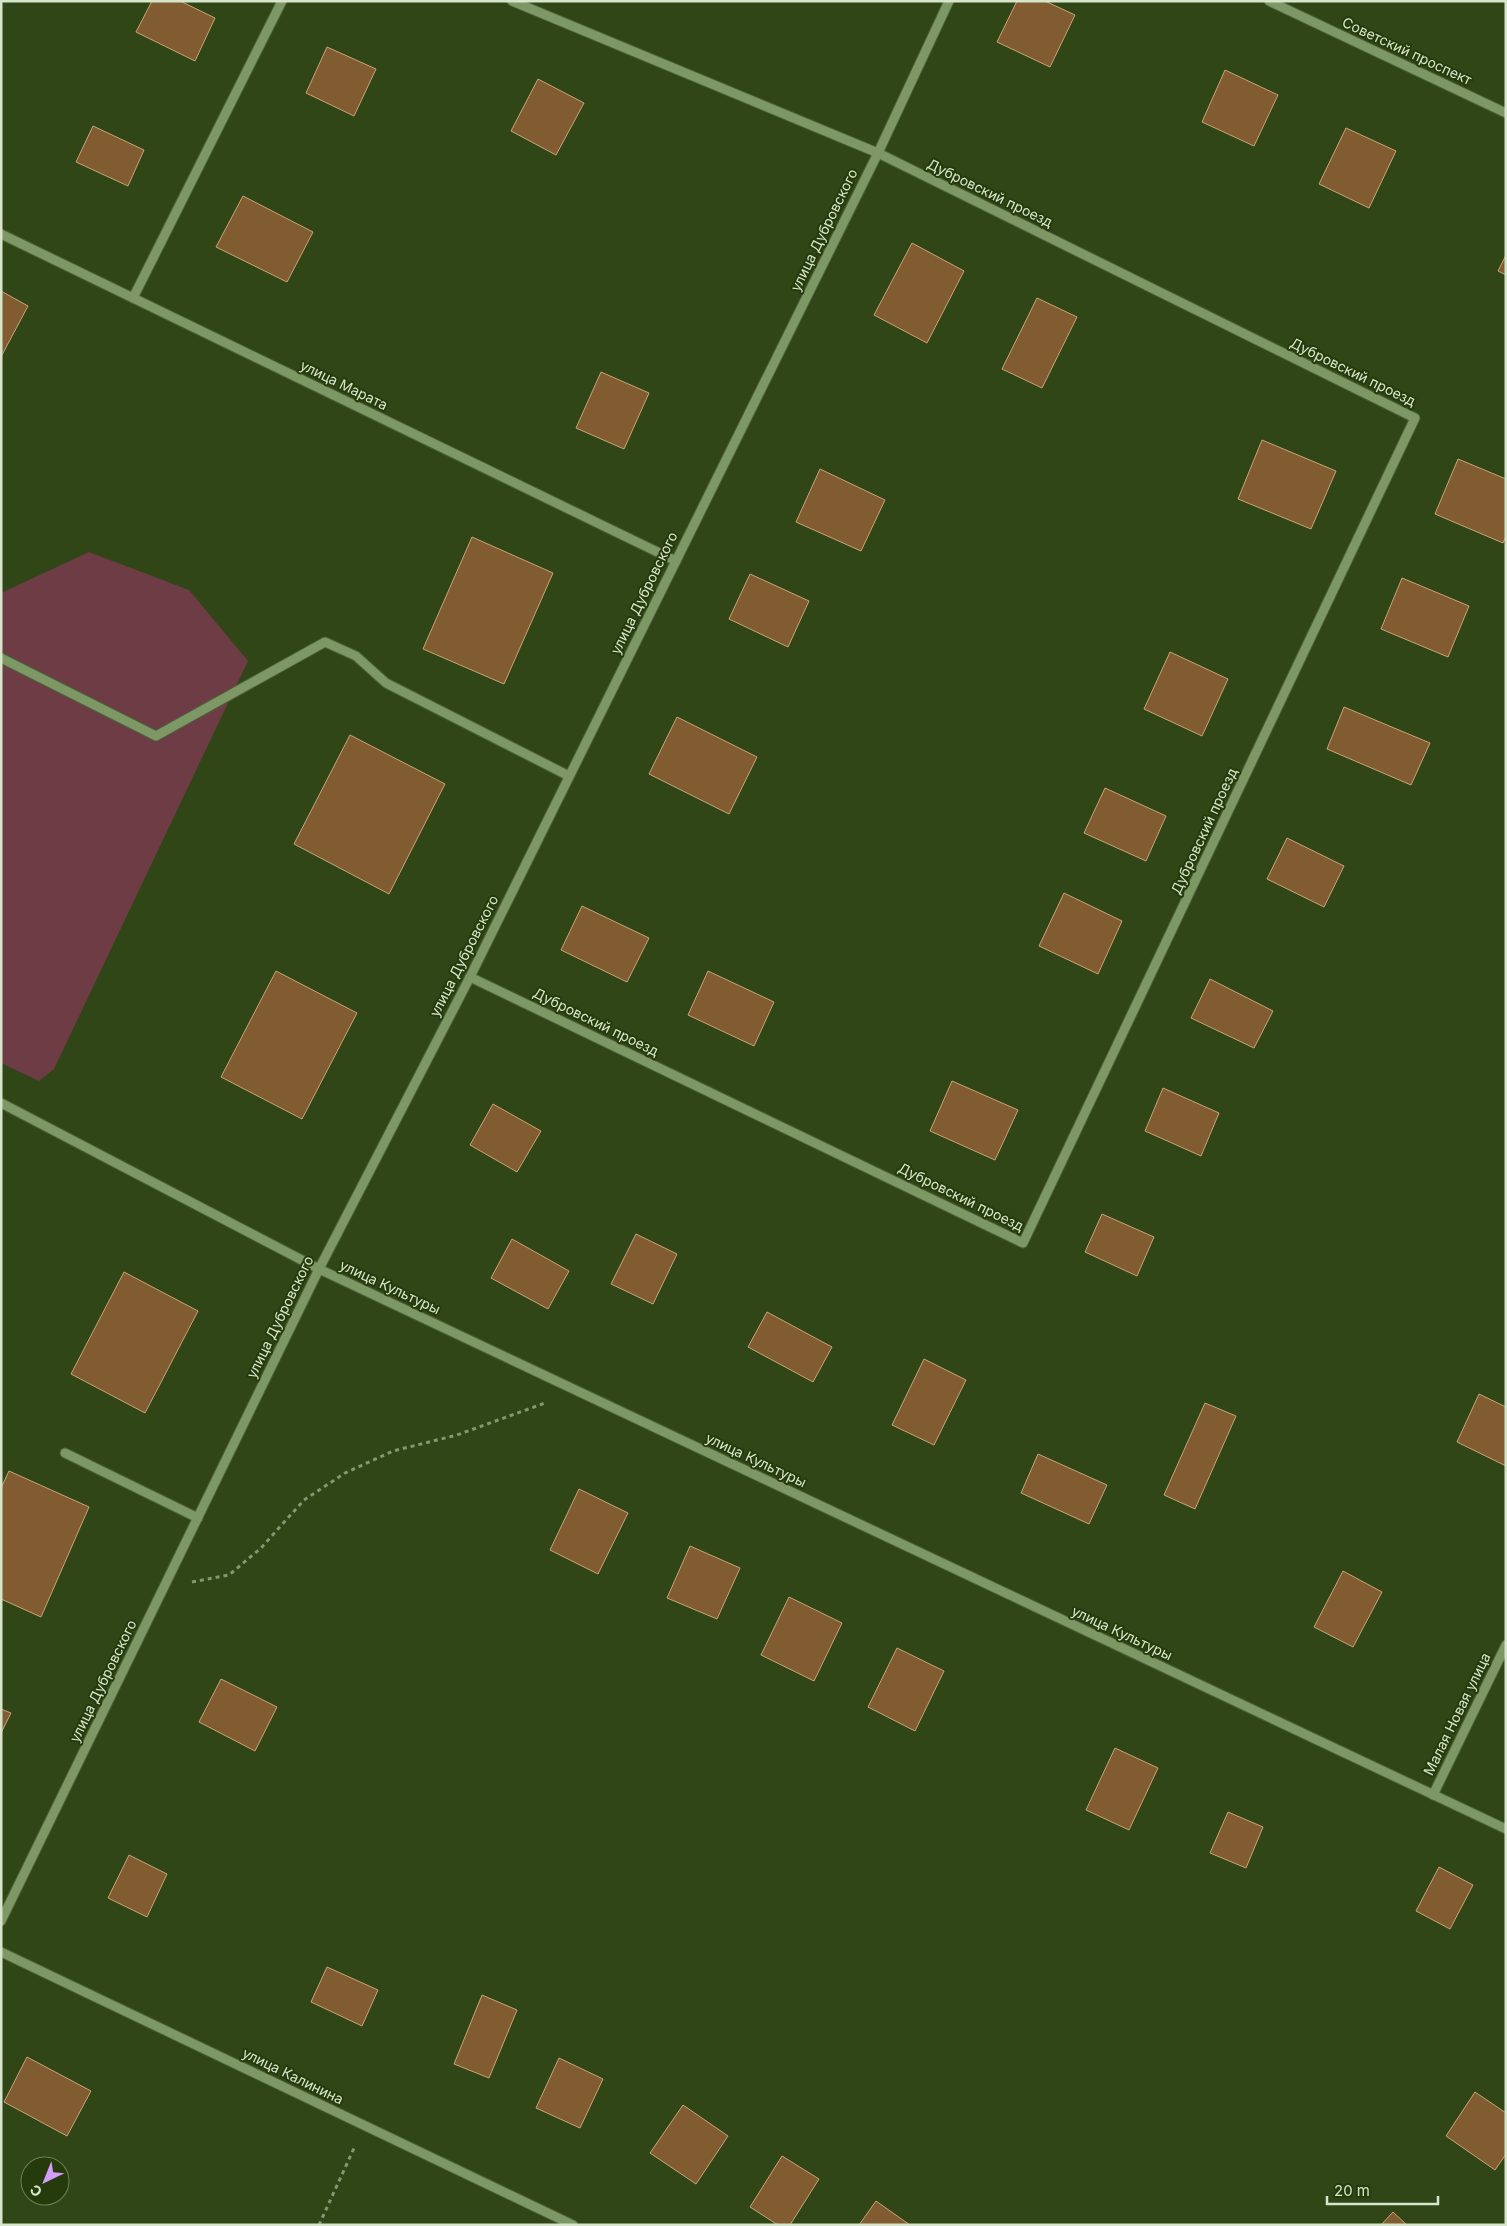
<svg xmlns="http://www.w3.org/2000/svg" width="1507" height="2226" viewBox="0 0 1507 2226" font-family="Inter,sans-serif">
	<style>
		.green { fill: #6d3c44 }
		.building { fill: #805c30; stroke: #caa476 }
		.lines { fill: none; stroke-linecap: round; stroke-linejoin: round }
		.minor-casing { stroke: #4d6039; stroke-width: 11 }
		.path { stroke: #849672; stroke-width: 3; stroke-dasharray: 4 4; stroke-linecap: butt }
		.minor { stroke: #7d9765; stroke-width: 9 }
		.labels { text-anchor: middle; stroke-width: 4; stroke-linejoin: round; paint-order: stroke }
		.street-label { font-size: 14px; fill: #d7e6cb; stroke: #263b0b }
	</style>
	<rect width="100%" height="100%" fill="#304617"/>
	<polygon class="green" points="89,552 189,590 248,661 54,1069 39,1081 1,1063 1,593"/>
	<g class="building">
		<polygon points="152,1 180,1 215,18 195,61 136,32"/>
		<polygon points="1017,1 1045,1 1075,15 1050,67 997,42"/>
		<polygon points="327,47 376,69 354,116 306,93"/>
		<polygon points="1225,70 1278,95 1254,146 1202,122"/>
		<polygon points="538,79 584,103 556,155 511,131"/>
		<polygon points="93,126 144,150 128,186 76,162"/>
		<polygon points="1346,128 1396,151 1369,208 1319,184"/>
		<polygon points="243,196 313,232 287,282 216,247"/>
		<polygon points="912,243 964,271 927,343 874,315"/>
		<polygon points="1506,255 1506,275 1498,271"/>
		<polygon points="1,291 28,306 2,355 1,355"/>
		<polygon points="1037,298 1077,317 1042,388 1002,369"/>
		<polygon points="601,372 649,393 624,449 576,428"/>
		<polygon points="1262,440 1336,471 1311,529 1238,499"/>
		<polygon points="1458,459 1506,479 1506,536 1503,543 1435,514"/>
		<polygon points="820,469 885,500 861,551 796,522"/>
		<polygon points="472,537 553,573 504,684 423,649"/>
		<polygon points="750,574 809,601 788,647 729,619"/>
		<polygon points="1402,578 1469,606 1448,657 1381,629"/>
		<polygon points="1170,652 1228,679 1202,736 1144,709"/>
		<polygon points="1344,707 1430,743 1411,785 1327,749"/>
		<polygon points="677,717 757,757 729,814 649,774"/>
		<polygon points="350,735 445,784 389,894 294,844"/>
		<polygon points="1105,788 1166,816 1146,861 1084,833"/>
		<polygon points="1287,838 1344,866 1324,907 1267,879"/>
		<polygon points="1064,893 1122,921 1098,974 1039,946"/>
		<polygon points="582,906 649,938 627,982 561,950"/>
		<polygon points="276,971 357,1013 302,1119 221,1077"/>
		<polygon points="708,971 774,1002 754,1046 688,1015"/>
		<polygon points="1210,979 1273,1011 1254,1048 1191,1018"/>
		<polygon points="952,1081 1018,1110 995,1160 930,1131"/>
		<polygon points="1163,1088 1219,1113 1201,1156 1145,1131"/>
		<polygon points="493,1104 541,1131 517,1172 470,1145"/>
		<polygon points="1102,1214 1154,1237 1137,1276 1085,1252"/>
		<polygon points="636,1234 677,1254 653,1304 611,1284"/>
		<polygon points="512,1239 569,1271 548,1309 491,1278"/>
		<polygon points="124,1272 198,1311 145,1413 71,1374"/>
		<polygon points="767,1312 832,1347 813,1382 748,1347"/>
		<polygon points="924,1359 966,1380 934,1445 892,1425"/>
		<polygon points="1479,1394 1506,1407 1506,1466 1457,1442"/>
		<polygon points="1205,1403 1236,1416 1195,1509 1164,1495"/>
		<polygon points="1038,1454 1107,1485 1089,1524 1021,1493"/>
		<polygon points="9,1471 89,1507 41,1617 1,1599 1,1488"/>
		<polygon points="579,1489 628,1513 598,1574 550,1550"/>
		<polygon points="690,1546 740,1568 717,1619 667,1598"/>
		<polygon points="1343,1571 1382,1592 1353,1647 1314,1627"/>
		<polygon points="789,1597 842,1623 814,1681 761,1655"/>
		<polygon points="897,1648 944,1671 915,1731 868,1707"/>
		<polygon points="221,1679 277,1707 255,1751 199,1722"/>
		<polygon points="1,1709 11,1713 1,1733"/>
		<polygon points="1115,1748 1158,1768 1129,1830 1086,1810"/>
		<polygon points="1228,1812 1263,1827 1246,1868 1210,1853"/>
		<polygon points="129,1855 167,1874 147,1917 108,1898"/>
		<polygon points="1439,1867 1473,1885 1450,1929 1416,1911"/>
		<polygon points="327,1967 378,1990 362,2026 311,2002"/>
		<polygon points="482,1995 517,2010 489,2078 454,2064"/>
		<polygon points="27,2057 91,2091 67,2136 4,2102"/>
		<polygon points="559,2058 603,2079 580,2128 536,2108"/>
		<polygon points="1475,2092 1506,2113 1506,2154 1495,2170 1446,2136"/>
		<polygon points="683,2105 728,2136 696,2184 650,2153"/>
		<polygon points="782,2156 819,2179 790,2225 778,2225 750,2207"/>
		<polygon points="876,2201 910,2225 859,2225"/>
		<polygon points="1393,2212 1407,2225 1381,2225"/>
	</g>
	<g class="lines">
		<g class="minor-casing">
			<g id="minor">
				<polyline points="1269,1 1506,113"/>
				<polyline points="1,234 676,561"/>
				<polyline points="133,298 282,1"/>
				<polyline points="1,658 156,736 325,642 356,656 386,683 569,776"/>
				<polyline points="470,977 1023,1243 1415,418 878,153 512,1"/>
				<polyline points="1,1103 319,1269 1506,1829"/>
				<polyline points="65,1453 198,1518"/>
				<polyline points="1433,1795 1506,1645"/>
				<polyline points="1,1921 319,1269 470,977 878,153 949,1"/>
				<polyline points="1,1952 573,2225"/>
			</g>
		</g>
		<g class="path">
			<polyline points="192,1582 229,1575 261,1548 304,1500 345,1473 393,1451 457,1435 545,1403"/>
			<polyline points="319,2225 355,2146"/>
		</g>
		<use href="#minor" class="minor"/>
	</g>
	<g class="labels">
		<g class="street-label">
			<text transform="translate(1407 51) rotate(25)" y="5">Советский проспект</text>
			<text transform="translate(990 193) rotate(26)" y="5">Дубровский проезд</text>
			<text transform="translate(824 230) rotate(-64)" y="5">улица Дубровского</text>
			<text transform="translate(1353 372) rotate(26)" y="5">Дубровский проезд</text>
			<text transform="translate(344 385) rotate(26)" y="5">улица Марата</text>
			<text transform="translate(644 593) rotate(-64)" y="5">улица Дубровского</text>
			<text transform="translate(1204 831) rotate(-65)" y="5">Дубровский проезд</text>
			<text transform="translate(464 956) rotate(-63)" y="5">улица Дубровского</text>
			<text transform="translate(596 1022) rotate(26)" y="5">Дубровский проезд</text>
			<text transform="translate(961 1197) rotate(26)" y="5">Дубровский проезд</text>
			<text transform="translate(390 1287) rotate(25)" y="5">улица Культуры</text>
			<text transform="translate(280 1317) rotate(-64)" y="5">улица Дубровского</text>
			<text transform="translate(756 1460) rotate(25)" y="5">улица Культуры</text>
			<text transform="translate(1122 1633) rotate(25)" y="5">улица Культуры</text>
			<text transform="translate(103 1681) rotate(-64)" y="5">улица Дубровского</text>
			<text transform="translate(1457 1714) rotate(-64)" y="5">Малая Новая улица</text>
			<text transform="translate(293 2076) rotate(26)" y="5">улица Калинина</text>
		</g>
	</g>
	<rect width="1507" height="2226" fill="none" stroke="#d7e6cb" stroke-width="5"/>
	<g transform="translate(45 2181) rotate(223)"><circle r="24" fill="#263b0b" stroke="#6d7f58"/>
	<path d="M0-4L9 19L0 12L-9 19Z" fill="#d49cfb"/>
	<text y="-8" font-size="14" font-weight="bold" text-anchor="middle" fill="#d7e6cb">С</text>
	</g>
	<path d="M1327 2196v8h111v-8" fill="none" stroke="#d7e6cb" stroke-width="2.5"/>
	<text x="1334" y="2196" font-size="15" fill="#d7e6cb" stroke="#263b0b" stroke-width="4" paint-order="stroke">20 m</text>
</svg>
